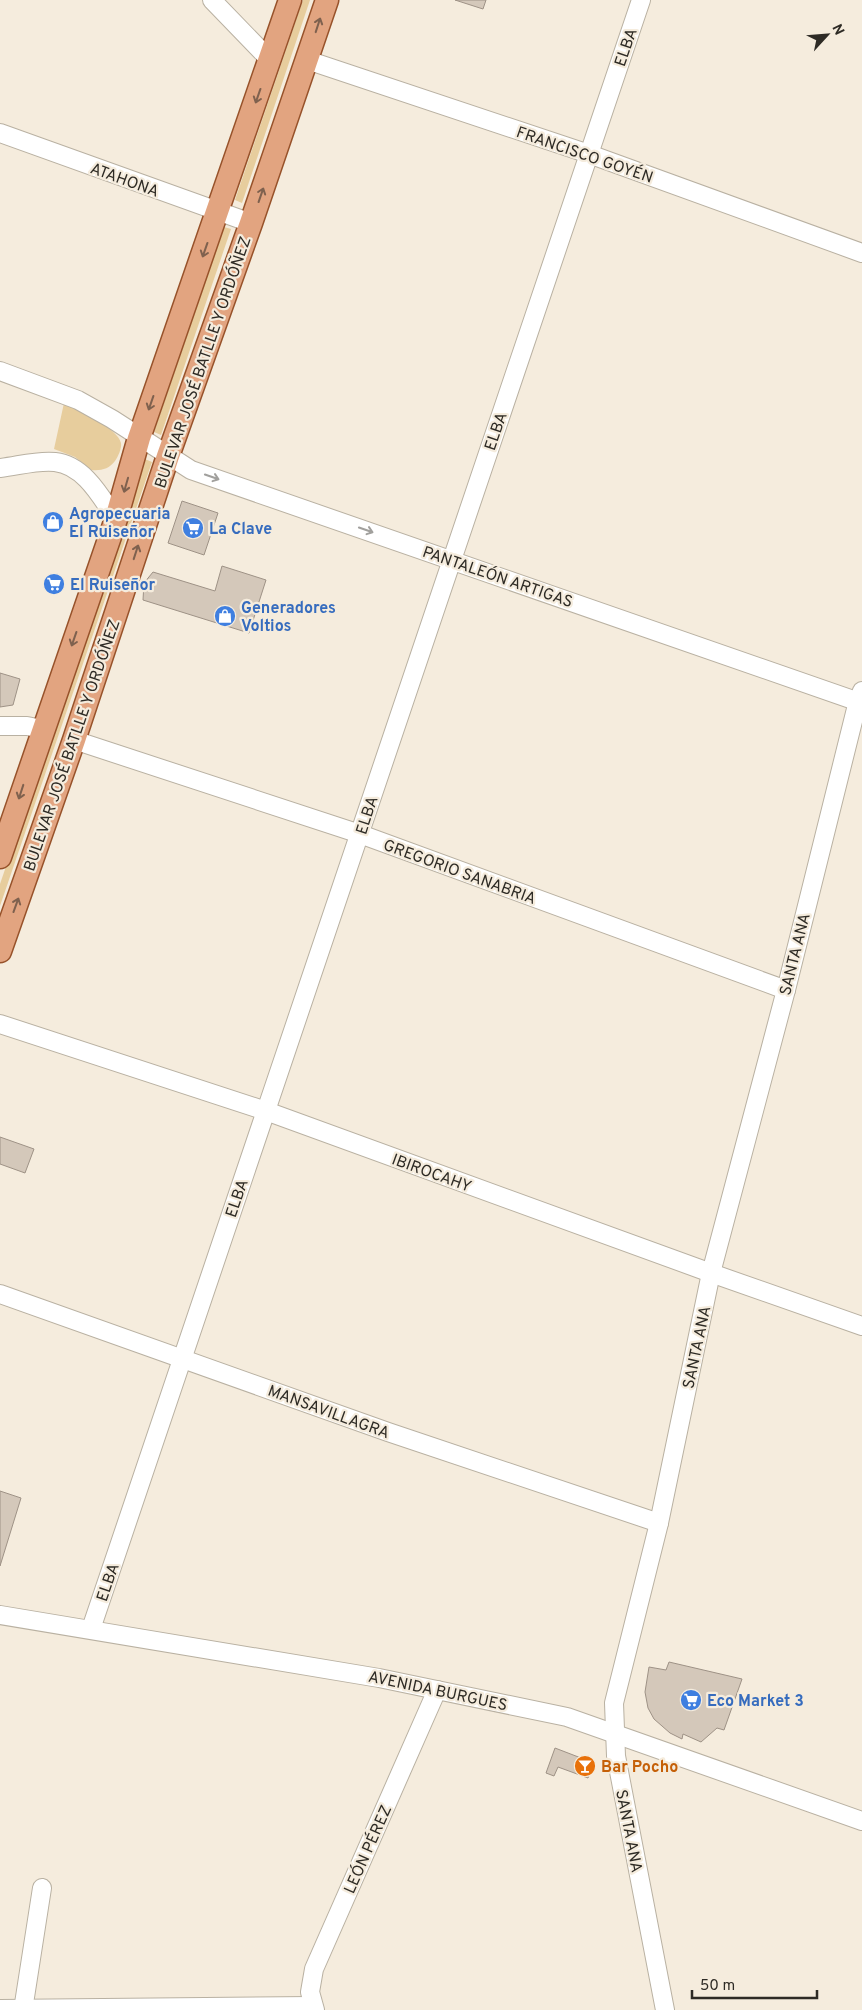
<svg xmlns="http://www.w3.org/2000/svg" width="862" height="2010" viewBox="0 0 862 2010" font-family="Overpass,sans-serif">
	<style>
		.green { fill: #e7cd9d }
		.building { fill: #d4c8ba; stroke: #9e9286 }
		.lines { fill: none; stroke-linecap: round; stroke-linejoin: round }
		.minor-casing { stroke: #b9b1a2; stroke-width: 20 }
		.major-casing { stroke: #97522a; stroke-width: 25 }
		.minor { stroke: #fff; stroke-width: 18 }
		.major { stroke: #e2a480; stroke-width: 22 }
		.oneway { stroke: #7f614e }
		.oneway2 { stroke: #a1a09d }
		.labels { text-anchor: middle; stroke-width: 4.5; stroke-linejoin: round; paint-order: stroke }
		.street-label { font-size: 16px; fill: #2e2b25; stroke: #f5ecdd }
		.shop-label { font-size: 16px; font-weight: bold; fill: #366cbe; stroke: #f5ecdd; text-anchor: start }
		.food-label { font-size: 16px; font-weight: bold; fill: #c56008; stroke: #f5ecdd; text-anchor: start }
	</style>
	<rect width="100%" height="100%" fill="#f5ecdd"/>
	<g class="green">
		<polygon points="303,0 310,0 242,203 235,200"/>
		<polygon points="224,227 231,229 161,435 154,432"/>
		<path d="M64,403C78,411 118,428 121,443C122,448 118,457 115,461C109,469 101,471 91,470L75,457L54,449Z"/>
		<polygon points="145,459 152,462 0,906 0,884"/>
	</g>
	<g class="building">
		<polygon points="455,0 486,0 483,9"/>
		<polygon points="182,501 218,513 204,555 168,543"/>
		<polygon points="222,566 266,580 249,633 143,600 144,583 153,572 215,591"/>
		<polygon points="0,673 20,679 13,705 0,707"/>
		<polygon points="0,1137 34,1149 25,1173 0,1164"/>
		<polygon points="0,1491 21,1498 0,1566"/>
		<polygon points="669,1662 742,1679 724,1730 717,1728 701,1742 683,1734 682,1739 670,1733 654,1719 648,1708 645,1692 649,1667 666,1670"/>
		<polygon points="555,1748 594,1763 588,1778 558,1767 554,1776 546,1773"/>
	</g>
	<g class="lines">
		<g class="minor-casing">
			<g id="minor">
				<polyline points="212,0 270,60"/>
				<polyline points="307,60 589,154 862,253"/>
				<polyline points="0,133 251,223"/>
				<polyline points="0,371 78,400 112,419 191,470 862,703"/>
				<path d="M0,468C18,466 37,460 55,462C84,465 101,497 116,519"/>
				<polyline points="0,726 27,726 42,729"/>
				<polyline points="74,740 360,834 786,990"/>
				<polyline points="0,1024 266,1111 711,1273 862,1326"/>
				<polyline points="0,1294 388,1432 659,1523"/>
				<polyline points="0,1615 379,1678 567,1717 862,1821"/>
				<polyline points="91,1629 641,0"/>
				<polyline points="0,2009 313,2006"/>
				<polyline points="23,2010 42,1888"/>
				<polyline points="315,2010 310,1992 314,1969 437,1690"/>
				<polyline points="665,2010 616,1756 614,1703 659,1523 711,1273 786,990 858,701 862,691"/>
			</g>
		</g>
		<g class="major-casing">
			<g id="major">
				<polyline points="0,857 116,519 139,438 290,0"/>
				<polyline points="0,951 74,740 168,456 251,223 327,0"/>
			</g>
		</g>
		<use href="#minor" class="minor"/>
		<use href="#major" class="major"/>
	</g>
	<defs><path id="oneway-shaft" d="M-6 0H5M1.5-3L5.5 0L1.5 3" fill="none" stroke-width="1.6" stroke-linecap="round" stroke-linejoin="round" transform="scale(1.25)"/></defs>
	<g class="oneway">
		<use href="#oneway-shaft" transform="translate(318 25) rotate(-72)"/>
		<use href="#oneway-shaft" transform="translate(258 96) rotate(109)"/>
		<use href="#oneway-shaft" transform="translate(261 195) rotate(-71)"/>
		<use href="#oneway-shaft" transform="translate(205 250) rotate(109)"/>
		<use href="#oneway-shaft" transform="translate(151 403) rotate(109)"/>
		<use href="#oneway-shaft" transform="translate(126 485) rotate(106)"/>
		<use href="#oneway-shaft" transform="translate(136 552) rotate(-72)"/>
		<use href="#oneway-shaft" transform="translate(74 639) rotate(109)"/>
		<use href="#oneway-shaft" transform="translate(21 792) rotate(108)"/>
		<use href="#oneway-shaft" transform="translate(16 905) rotate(-70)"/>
	</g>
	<g class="oneway2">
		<use href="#oneway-shaft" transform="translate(212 477) rotate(19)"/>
		<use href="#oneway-shaft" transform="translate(366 530) rotate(19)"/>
	</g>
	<defs>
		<g id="shop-disc" transform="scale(1.125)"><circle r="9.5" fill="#3f7fe0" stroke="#f5ecdd"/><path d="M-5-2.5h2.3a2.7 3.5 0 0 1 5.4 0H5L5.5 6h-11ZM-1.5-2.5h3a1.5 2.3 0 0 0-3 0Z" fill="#fff"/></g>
		<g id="supermarket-disc" transform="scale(1.125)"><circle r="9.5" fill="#3f7fe0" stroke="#f5ecdd"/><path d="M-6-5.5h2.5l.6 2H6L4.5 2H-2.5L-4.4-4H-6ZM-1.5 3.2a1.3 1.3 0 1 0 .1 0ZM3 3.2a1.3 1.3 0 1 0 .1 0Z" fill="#fff"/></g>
		<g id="bar-disc" transform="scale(1.125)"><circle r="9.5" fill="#e8710a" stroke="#f5ecdd"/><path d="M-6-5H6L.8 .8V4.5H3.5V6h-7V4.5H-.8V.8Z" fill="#fff"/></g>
	</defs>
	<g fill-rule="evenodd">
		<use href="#shop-disc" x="53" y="522"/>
		<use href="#supermarket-disc" x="193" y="528"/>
		<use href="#supermarket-disc" x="54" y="584"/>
		<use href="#shop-disc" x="225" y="616"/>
		<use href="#supermarket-disc" x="691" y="1700"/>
		<use href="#bar-disc" x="585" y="1766"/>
	</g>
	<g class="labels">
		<g class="street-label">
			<text transform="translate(625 47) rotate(-71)" y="6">ELBA</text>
			<text transform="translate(585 154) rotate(19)" y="6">FRANCISCO GOYÉN</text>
			<text transform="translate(125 179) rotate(20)" y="6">ATAHONA</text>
			<text transform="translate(202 362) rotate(-71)" y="6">BULEVAR JOSÉ BATLLE Y ORDÓÑEZ</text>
			<text transform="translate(495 431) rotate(-71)" y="6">ELBA</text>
			<text transform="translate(498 576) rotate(19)" y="6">PANTALEÓN ARTIGAS</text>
			<text transform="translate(71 745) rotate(-71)" y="6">BULEVAR JOSÉ BATLLE Y ORDÓÑEZ</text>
			<text transform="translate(366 815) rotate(-72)" y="6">ELBA</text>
			<text transform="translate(460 871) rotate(20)" y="6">GREGORIO SANABRIA</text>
			<text transform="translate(794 954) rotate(-76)" y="6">SANTA ANA</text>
			<text transform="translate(432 1172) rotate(20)" y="6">IBIROCAHY</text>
			<text transform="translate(236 1198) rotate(-71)" y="6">ELBA</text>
			<text transform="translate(696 1347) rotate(-78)" y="6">SANTA ANA</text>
			<text transform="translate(329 1411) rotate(20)" y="6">MANSAVILLAGRA</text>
			<text transform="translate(107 1582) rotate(-71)" y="6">ELBA</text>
			<text transform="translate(438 1690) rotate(12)" y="6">AVENIDA BURGUES</text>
			<text transform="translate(630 1831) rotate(79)" y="6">SANTA ANA</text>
			<text transform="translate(367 1849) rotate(-66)" y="6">LEÓN PÉREZ</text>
		</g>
		<g class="shop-label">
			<text x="69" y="519">Agropecuaria<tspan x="69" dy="18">El Ruiseñor</tspan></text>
			<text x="209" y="534">La Clave</text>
			<text x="70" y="590">El Ruiseñor</text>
			<text x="241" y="613">Generadores<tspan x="241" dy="18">Voltios</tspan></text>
			<text x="707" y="1706">Eco Market 3</text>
		</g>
		<g class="food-label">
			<text x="601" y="1772">Bar Pocho</text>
		</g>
	</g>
	<g transform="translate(827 35) rotate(64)" stroke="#f5ecdd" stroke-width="4" paint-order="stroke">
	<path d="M0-4L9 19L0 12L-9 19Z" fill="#2e2b25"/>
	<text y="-8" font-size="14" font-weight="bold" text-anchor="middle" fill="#2e2b25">N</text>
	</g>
	<path d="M692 1990v8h125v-8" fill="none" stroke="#2e2b25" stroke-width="2.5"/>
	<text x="700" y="1990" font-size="15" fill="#2e2b25" stroke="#f5ecdd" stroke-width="4" paint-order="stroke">50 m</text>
</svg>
